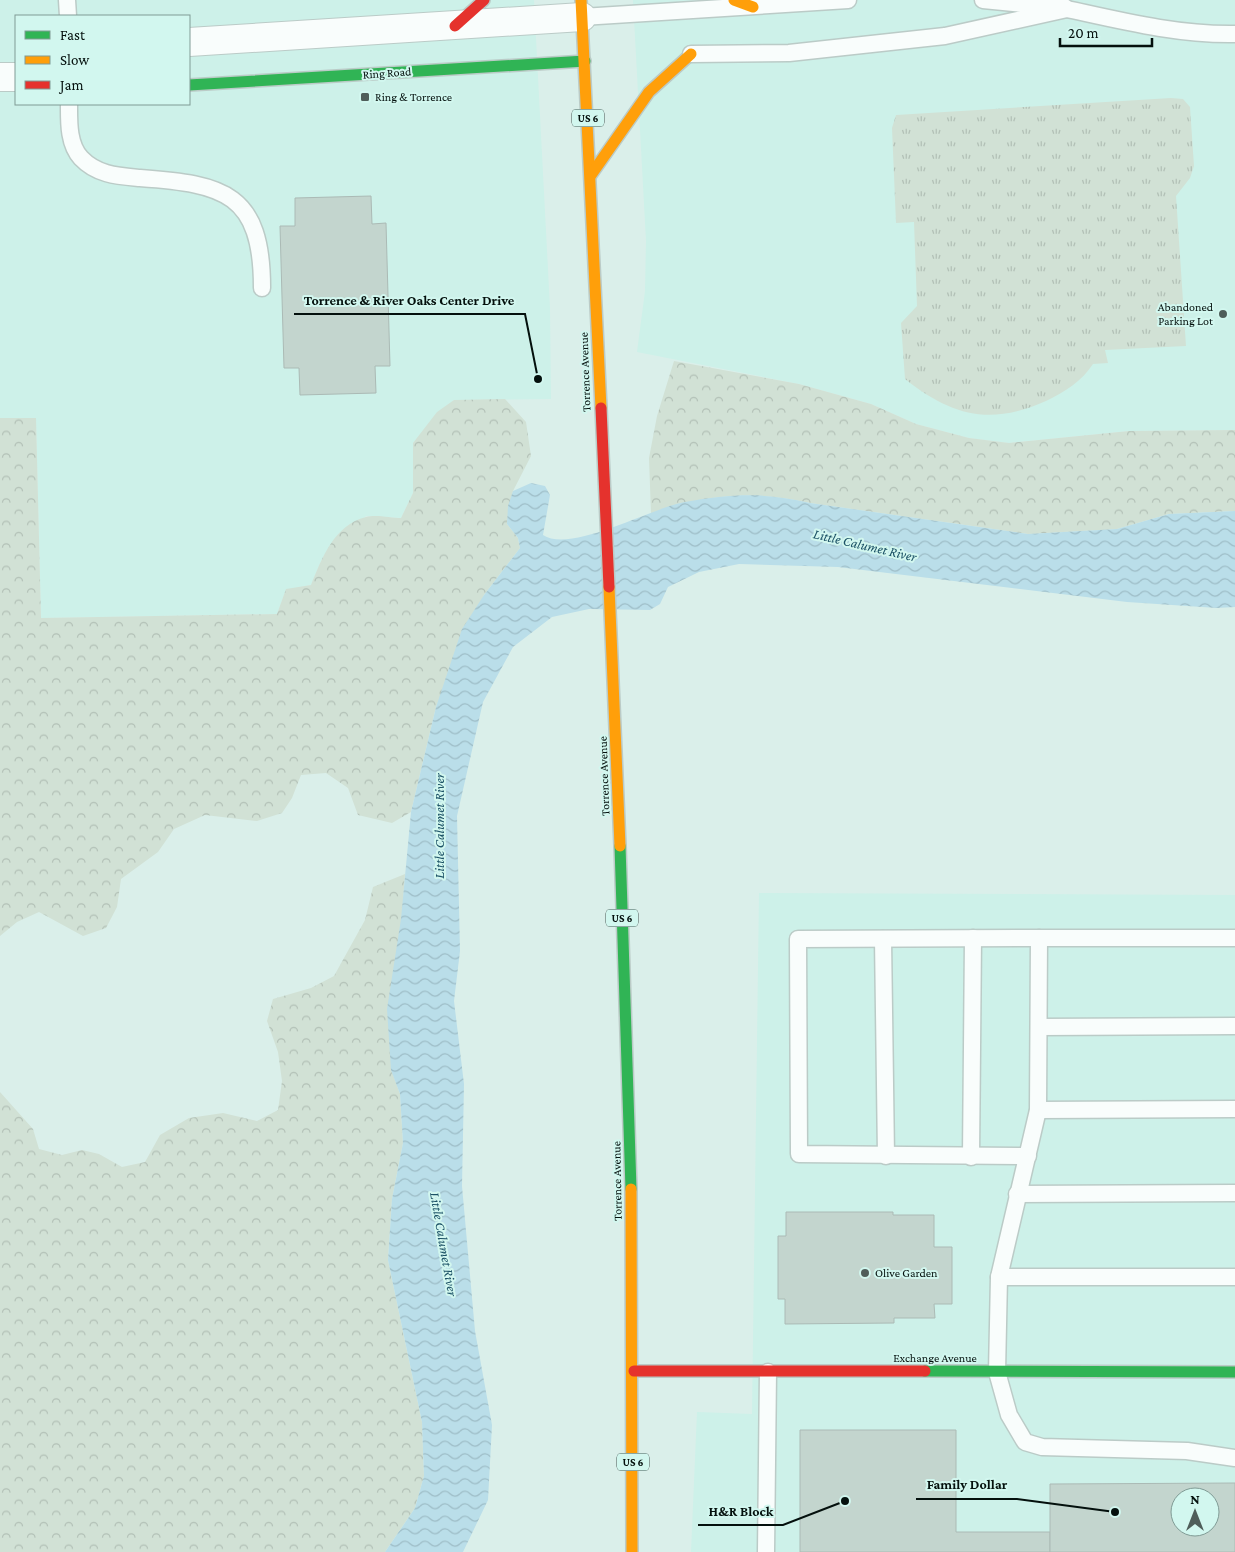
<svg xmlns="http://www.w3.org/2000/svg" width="1235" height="1552" viewBox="0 0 1235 1552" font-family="'Crimson Pro',serif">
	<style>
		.built { fill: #cdf1e9; fill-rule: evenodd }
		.grass { fill: url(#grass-tufts) }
		.forest { fill: url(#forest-crowns) }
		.water { fill: url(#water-waves) }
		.building { fill: #c3d5ce; stroke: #abbab5; fill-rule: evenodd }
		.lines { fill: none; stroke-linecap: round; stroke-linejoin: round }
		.lane-casing { stroke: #bbcbc7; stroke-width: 19 }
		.street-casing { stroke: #bbcbc7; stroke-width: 30 }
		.fast-casing { stroke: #bbcbc7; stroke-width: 14 }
		.slow-casing { stroke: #bbcbc7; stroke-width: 14 }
		.jam-casing { stroke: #bbcbc7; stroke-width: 14 }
		.lane { stroke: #f9fdfc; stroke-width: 16 }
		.street { stroke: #f9fdfc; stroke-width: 28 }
		.fast { stroke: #30b455; stroke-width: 11 }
		.slow { stroke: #ff9f0a; stroke-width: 11 }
		.jam { stroke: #e5322d; stroke-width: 11 }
		.poi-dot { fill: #4f5e5a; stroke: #d2f7ef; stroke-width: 2 }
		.labels { text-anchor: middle; stroke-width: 4; stroke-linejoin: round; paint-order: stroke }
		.shield { fill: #d2f7ef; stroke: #425551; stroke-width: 1 }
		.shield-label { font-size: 11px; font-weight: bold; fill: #04100d }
		.street-label { font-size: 12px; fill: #04100d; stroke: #d2f7ef }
		.poi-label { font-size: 12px; fill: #04100d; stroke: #d2f7ef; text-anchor: start }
		.water-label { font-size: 14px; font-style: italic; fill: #1c5266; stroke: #d2f7ef }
		.leader { fill: none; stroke: #04100d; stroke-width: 2 }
		.callout-dot { fill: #04100d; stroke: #d2f7ef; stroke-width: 2 }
		.callout-label { font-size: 14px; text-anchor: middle; font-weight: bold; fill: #04100d; stroke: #d2f7ef; stroke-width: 4; stroke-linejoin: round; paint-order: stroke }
	</style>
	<defs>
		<pattern id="grass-tufts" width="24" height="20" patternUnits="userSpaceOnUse" patternTransform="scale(1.25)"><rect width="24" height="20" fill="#d1e1d5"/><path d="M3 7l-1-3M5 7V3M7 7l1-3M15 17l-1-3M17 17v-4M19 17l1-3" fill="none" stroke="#b2c0b6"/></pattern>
		<pattern id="forest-crowns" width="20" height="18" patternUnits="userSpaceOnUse" patternTransform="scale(1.25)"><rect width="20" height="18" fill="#d1e1d5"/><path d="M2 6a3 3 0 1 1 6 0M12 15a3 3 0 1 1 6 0" fill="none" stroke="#b2c0b6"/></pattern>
		<pattern id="water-waves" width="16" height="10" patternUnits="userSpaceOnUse" patternTransform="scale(1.25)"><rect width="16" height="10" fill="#badee9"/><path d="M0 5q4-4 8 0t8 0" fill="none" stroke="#9ebdc7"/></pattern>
	</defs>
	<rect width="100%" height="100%" fill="#daefea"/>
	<g class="built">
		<path d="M0,0H534L550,308L551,399L454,400L413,443V493L401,518L366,516L321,561L311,585L286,590L277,614L41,618L36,418H0ZM16,16H189V104H16Z"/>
		<polygon points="633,0 1235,0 1235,430 1129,431 1009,443 969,438 916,424 871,404 799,384 637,352 645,291 646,241"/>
		<path d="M759,893L1235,895V1552H691L697,1412L752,1414ZM1180,1497H1210V1527H1180Z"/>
	</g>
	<path class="grass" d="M1171,98L1183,99L1190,107L1194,166L1190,178L1176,196L1186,346L1105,350L1108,363L1093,364C1082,381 1065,392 1046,401C990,426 952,416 905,379L901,323L917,306L914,222L896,223L892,128L896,115Z"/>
	<g class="forest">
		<path d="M674,361L799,384L871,404L916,424L969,438L1009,443L1129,431L1235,430V511L1169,514L1117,529L1028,534L810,503C754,490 705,494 651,514L649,458L657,416Z"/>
		<path d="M505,399L526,422L531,456L513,491L507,524L518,538L520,548L484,595L436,707L411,812L392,823L358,815L348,788L326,773L301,775L292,798L282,813L257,821L205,815L174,829L158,852L121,879L117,907L106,928L83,936L39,912L17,922L0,936V418H36L41,618L277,614L286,589L311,585C322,558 334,525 366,517C376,514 391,518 401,518L413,493V443L437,412L454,400Z"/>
		<polygon points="405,874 391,1069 400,1094 403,1143 392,1199 388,1260 422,1422 424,1476 415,1508 385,1552 0,1552 0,1092 33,1129 39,1149 62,1155 82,1150 99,1154 122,1167 145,1162 160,1135 189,1118 223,1113 257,1121 278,1110 282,1081 278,1052 267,1021 273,999 311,988 334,976 365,920 373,887"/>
	</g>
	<path class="water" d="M531,483L545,486L550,495L543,535C571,554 653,507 685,502C732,494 764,492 810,503L1028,534L1117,529L1169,514L1235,511V607L1217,608L1127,602L838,567L739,564L699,572L668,587L660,604L650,610L589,609L552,617L513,647L483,702L457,816L460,951L454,1001L464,1084L462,1186L475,1331L492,1425L488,1500L463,1552H385L415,1508L424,1476L422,1422L388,1260L392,1199L403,1143L400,1094L391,1070L387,1009L401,919L411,812L436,707L462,629L484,595L520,548L518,538L507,524L508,506L513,491Z"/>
	<g class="building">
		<polygon points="371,196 372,224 386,223 390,366 375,366 376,393 300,395 299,368 284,368 280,226 295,226 295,198"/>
		<polygon points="786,1212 893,1212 893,1215 934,1215 934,1247 952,1247 952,1304 934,1304 935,1318 894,1318 894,1323 785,1324 785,1299 778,1299 778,1236 786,1236"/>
		<polygon points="800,1430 956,1430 956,1532 1050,1532 1050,1552 800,1552"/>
		<path d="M1235,1483V1552H1050V1484ZM1180,1497H1210V1527H1180Z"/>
	</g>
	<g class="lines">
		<g class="lane-casing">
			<g id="lane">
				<polyline points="67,0 68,16"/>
				<polyline points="983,0 1053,7"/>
				<path d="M1059,3L1067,9C1122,21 1178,35 1235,34"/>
				<polyline points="582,17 848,0"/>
				<polyline points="691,54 789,53 945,36 1067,9"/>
				<path d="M69,104C69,121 68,144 81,158C97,175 118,176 140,178C224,184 262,193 262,288"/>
				<polyline points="1235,938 1039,938 1038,1110 999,1277 997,1372 1009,1415 1025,1442 1042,1447 1187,1451 1235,1458"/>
				<polyline points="883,939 886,1156"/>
				<polyline points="1039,1027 1235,1026"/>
				<polyline points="1038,1110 1235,1109"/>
				<polyline points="1028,1156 799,1154 798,939 1039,938"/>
				<polyline points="971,1157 973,938"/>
				<polyline points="1017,1194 1235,1193"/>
				<polyline points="999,1277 1235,1277"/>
				<polyline points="766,1552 768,1372"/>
			</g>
		</g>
		<g class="street-casing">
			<g id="street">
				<polyline points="189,42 582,17"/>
				<polyline points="0,77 16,77"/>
			</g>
		</g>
		<g class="fast-casing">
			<g id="fast">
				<polyline points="189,85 585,61"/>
				<polyline points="620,846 631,1189"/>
				<polyline points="925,1371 1235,1372"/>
			</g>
		</g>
		<g class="slow-casing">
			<g id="slow">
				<polyline points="581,0 601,408"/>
				<polyline points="734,0 753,7"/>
				<polyline points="591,175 649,92 691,54"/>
				<polyline points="609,587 620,846"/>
				<polyline points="631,1189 632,1552"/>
			</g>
		</g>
		<g class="jam-casing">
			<g id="jam">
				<polyline points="455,26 484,0"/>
				<polyline points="601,408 609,587"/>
				<polyline points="634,1371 925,1371"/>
			</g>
		</g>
		<use href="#lane" class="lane"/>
		<use href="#street" class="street"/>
		<use href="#fast" class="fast"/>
		<use href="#slow" class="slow"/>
		<use href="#jam" class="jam"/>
	</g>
	<g class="poi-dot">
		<rect x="360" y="92" width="10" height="10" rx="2.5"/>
		<circle cx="1223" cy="314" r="5"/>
		<circle cx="865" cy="1273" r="5"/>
	</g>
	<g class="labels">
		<g class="shield">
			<rect x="572" y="109.5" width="32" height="17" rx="4"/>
			<rect x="606" y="909.5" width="32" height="17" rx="4"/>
			<rect x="617" y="1453.5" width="32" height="17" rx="4"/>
		</g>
		<g class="shield-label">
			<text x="588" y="122">US 6</text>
			<text x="622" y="922">US 6</text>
			<text x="633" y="1466">US 6</text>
		</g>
		<g class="street-label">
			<text transform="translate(387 73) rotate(-4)" y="4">Ring Road</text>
			<text transform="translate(585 372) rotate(-92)" y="4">Torrence Avenue</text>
			<text transform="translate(604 776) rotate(-92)" y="4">Torrence Avenue</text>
			<text transform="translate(617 1181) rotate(-91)" y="4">Torrence Avenue</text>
			<text x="935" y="1362">Exchange Avenue</text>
		</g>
		<g class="poi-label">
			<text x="375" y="101">Ring &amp; Torrence</text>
			<text x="1213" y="311" text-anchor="end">Abandoned<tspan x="1213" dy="14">Parking Lot</tspan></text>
			<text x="875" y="1277">Olive Garden</text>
		</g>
		<g class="water-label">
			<text transform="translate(865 545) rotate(13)" y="5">Little Calumet River</text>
			<text transform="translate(439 826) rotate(-90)" y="5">Little Calumet River</text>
			<text transform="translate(444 1244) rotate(80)" y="5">Little Calumet River</text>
		</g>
	</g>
	<path class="leader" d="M538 379L525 314H294M1115 1512L1017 1499H916M845 1501L783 1525H698"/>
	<g class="callout-dot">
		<circle cx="538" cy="379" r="5"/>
		<circle cx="1115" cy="1512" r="5"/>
		<circle cx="845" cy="1501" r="5"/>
	</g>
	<g class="callout-label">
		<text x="409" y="305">Torrence &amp; River Oaks Center Drive</text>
		<text x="967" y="1489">Family Dollar</text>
		<text x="741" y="1516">H&amp;R Block</text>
	</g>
	<rect x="15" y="15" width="175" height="90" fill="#d2f7ef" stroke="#809b95"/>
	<rect x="25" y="31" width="25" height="8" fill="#30b455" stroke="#809b95"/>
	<text x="60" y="40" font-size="15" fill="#04100d">Fast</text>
	<rect x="25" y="56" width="25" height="8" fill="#ff9f0a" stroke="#809b95"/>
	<text x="60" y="65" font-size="15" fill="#04100d">Slow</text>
	<rect x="25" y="81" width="25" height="8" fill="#e5322d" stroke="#809b95"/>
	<text x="60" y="90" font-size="15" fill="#04100d">Jam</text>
	<g transform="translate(1195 1512)"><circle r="24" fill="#d2f7ef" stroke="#809b95"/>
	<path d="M0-4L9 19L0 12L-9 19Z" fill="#4f5e5a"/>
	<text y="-8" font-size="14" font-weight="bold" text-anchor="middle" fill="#04100d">N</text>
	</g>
	<path d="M1060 38v8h92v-8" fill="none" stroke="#04100d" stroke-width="2.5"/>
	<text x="1068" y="38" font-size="15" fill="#04100d" stroke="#d2f7ef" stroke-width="4" paint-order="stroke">20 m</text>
</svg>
